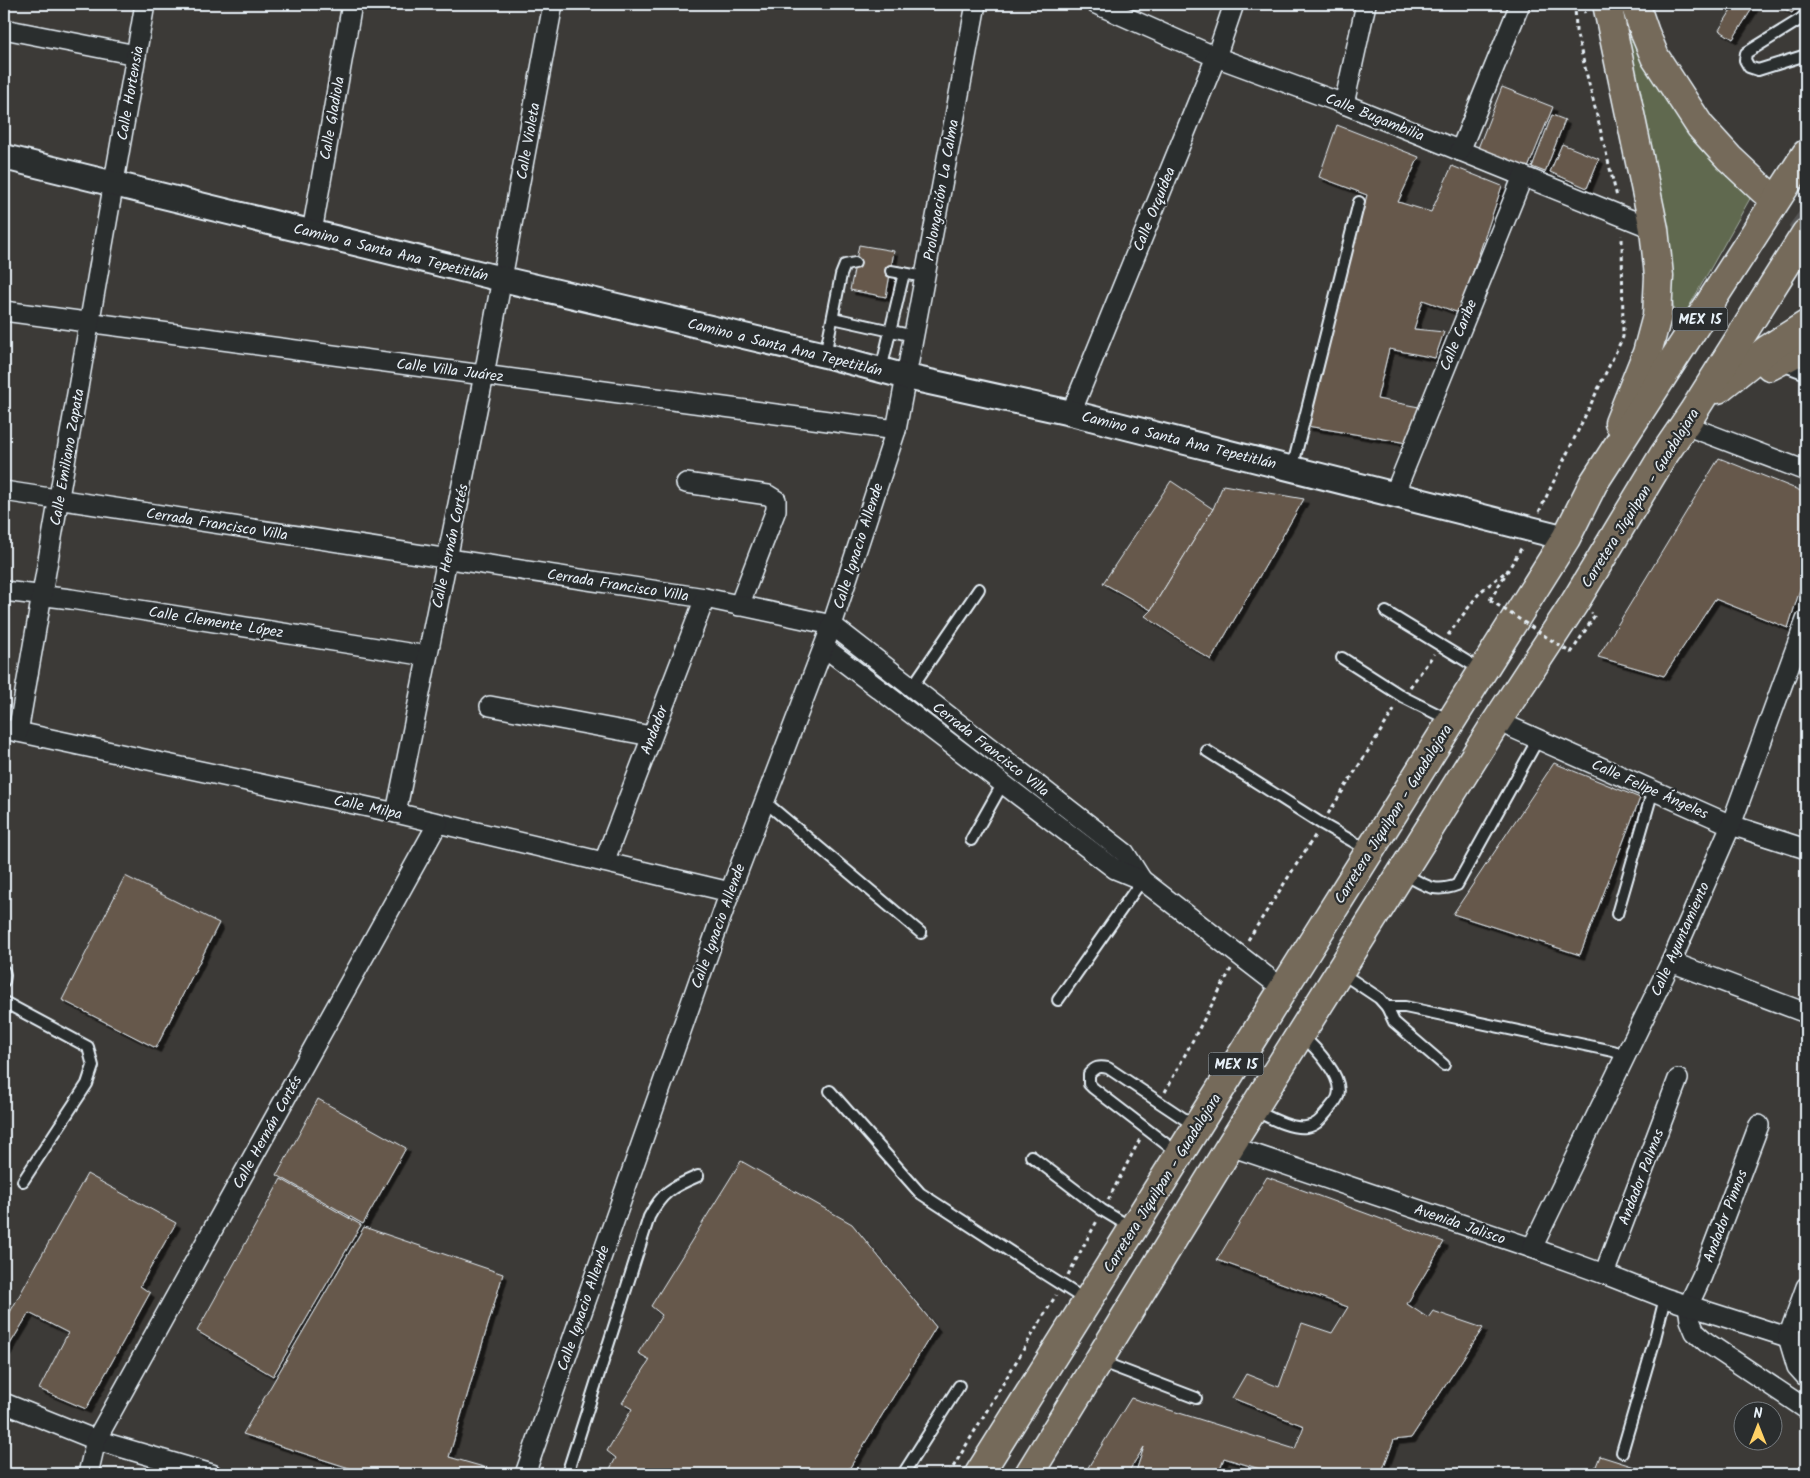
<svg xmlns="http://www.w3.org/2000/svg" width="1810" height="1478" viewBox="0 0 1810 1478" font-family="Kalam,sans-serif">
	<style>
		.green { fill: #61694f; stroke: #a4ada4 }
		.building { fill: #66594c; stroke: #e8f1f8; filter: url(#shadow) }
		.lines { fill: none; stroke-linecap: round; stroke-linejoin: round }
		.trunk-tunnel { stroke: #565554; stroke-width: 28; stroke-dasharray: 28 14; stroke-linecap: butt }
		.service-casing { stroke: #e8f1f8; stroke-width: 14 }
		.minor-casing { stroke: #e8f1f8; stroke-width: 22 }
		.tertiary-casing { stroke: #e8f1f8; stroke-width: 28 }
		.trunk-casing { stroke: #e8f1f8; stroke-width: 31 }
		.path { stroke: #e8f1f8; stroke-width: 3; stroke-dasharray: 4 4; stroke-linecap: butt }
		.service { stroke: #2a2d2e; stroke-width: 10 }
		.minor { stroke: #2a2d2e; stroke-width: 19 }
		.tertiary { stroke: #2a2d2e; stroke-width: 24 }
		.trunk { stroke: #746a5a; stroke-width: 28 }
		.path-bridge { stroke: #e8f1f8; stroke-width: 3; stroke-dasharray: 4 4; stroke-linecap: butt }
		.labels { text-anchor: middle; stroke-width: 4.5; stroke-linejoin: round; paint-order: stroke }
		.shield { fill: #2a2d2e; stroke: #afb6bb; stroke-width: 1 }
		.shield-label { font-size: 14px; font-weight: bold; fill: #e8f1f8 }
		.street-label { font-size: 15px; fill: #e8f1f8; stroke: #2a2d2e }
	</style>
	<defs>
		<filter id="shadow"><feDropShadow dx="4.5" dy="4.5" stdDeviation="0" flood-color="#0009"/></filter>
	</defs>
	<rect width="100%" height="100%" fill="#3c3a37"/>
	<filter id="ink" filterUnits="userSpaceOnUse"><feTurbulence type="fractalNoise" baseFrequency=".02" numOctaves="2"/><feDisplacementMap in="SourceGraphic" scale="10" xChannelSelector="R" yChannelSelector="G"/><feConvolveMatrix kernelMatrix="1 2 1 2 8 2 1 2 1" color-interpolation-filters="sRGB"/></filter>
	<g filter="url(#ink)">
		<polygon class="green" points="1623,8 1643,57 1701,150 1752,195 1677,328"/>
		<g class="building">
			<polygon points="1735,4 1755,4 1733,39 1719,30"/>
			<polygon points="1776,4 1798,4 1792,13"/>
			<polygon points="1502,87 1553,107 1528,168 1478,148"/>
			<polygon points="1552,115 1565,120 1545,172 1532,167"/>
			<polygon points="1337,125 1419,157 1398,202 1431,212 1452,166 1502,186 1459,313 1423,300 1414,329 1444,332 1435,358 1389,349 1377,399 1419,407 1407,443 1307,426 1367,195 1319,177"/>
			<polygon points="1562,144 1599,159 1587,188 1550,172"/>
			<polygon points="859,245 894,251 886,297 850,290"/>
			<polygon points="1719,458 1806,493 1806,570 1788,628 1715,599 1664,676 1598,657"/>
			<polygon points="1171,481 1213,509 1151,610 1103,583"/>
			<polygon points="1223,485 1304,499 1211,660 1145,616 1151,610 1213,509"/>
			<polygon points="1554,763 1640,798 1580,955 1453,914"/>
			<polygon points="125,876 219,923 156,1048 62,1000"/>
			<polygon points="318,1099 406,1148 363,1224 277,1175"/>
			<polygon points="741,1161 852,1224 936,1327 846,1474 607,1474 616,1458 607,1451 632,1409 622,1403 650,1360 638,1353 662,1315 651,1306"/>
			<polygon points="87,1174 176,1223 140,1286 150,1293 86,1409 39,1389 68,1333 29,1313 6,1351 4,1350 4,1323"/>
			<polygon points="1267,1177 1444,1242 1407,1304 1428,1318 1433,1311 1483,1328 1411,1438 1394,1440 1381,1474 1276,1474 1224,1458 1218,1474 1135,1474 1144,1447 1127,1474 1084,1474 1131,1398 1295,1449 1304,1426 1232,1398 1246,1374 1279,1387 1302,1323 1332,1333 1348,1307 1217,1260"/>
			<polygon points="281,1179 361,1225 273,1376 197,1331"/>
			<polygon points="364,1227 503,1274 449,1457 487,1468 485,1474 368,1474 243,1434"/>
			<polygon points="1600,1456 1657,1474 1593,1474"/>
		</g>
		<g class="lines">
			<polyline class="trunk-tunnel" points="1763,190 1806,222"/>
			<g class="service-casing">
				<g id="service">
					<polyline points="1806,14 1801,19 1746,53 1745,60 1749,67 1758,70 1806,55"/>
					<polyline points="891,271 925,277"/>
					<polyline points="833,318 914,336"/>
					<polyline points="825,355 841,275 845,265 855,263"/>
					<polyline points="1782,365 1806,374"/>
					<polyline points="881,370 904,273"/>
					<polyline points="1292,469 1359,202"/>
					<polyline points="1386,612 1481,670"/>
					<polyline points="1342,658 1403,697 1449,720"/>
					<polyline points="912,687 979,589"/>
					<polyline points="1207,751 1322,824 1368,850"/>
					<polyline points="764,801 921,933"/>
					<polyline points="971,840 1003,783"/>
					<path d="M1402,873C1424,884 1432,894 1457,885L1538,739"/>
					<polyline points="1617,914 1653,790"/>
					<polyline points="4,971 5,975 4,981"/>
					<polyline points="1340,972 1379,998 1387,1007 1394,1022 1444,1065"/>
					<polyline points="1058,1000 1142,880"/>
					<polyline points="4,1002 88,1047 93,1066 87,1084 23,1181"/>
					<polyline points="1387,1007 1405,1007 1613,1051 1626,1056"/>
					<polyline points="830,1091 920,1193 1043,1273 1087,1301"/>
					<path d="M1254,1110C1269,1117 1289,1129 1306,1127C1316,1126 1321,1119 1327,1112C1330,1107 1337,1101 1338,1096C1344,1077 1315,1047 1301,1035"/>
					<path d="M1179,1154L1093,1088L1089,1084V1074C1095,1067 1099,1066 1108,1068L1195,1126"/>
					<polyline points="1031,1156 1102,1210 1132,1228"/>
					<polyline points="1099,1361 1196,1398"/>
					<polyline points="1622,1452 1653,1346 1665,1298"/>
					<path d="M567,1474L649,1217C662,1192 672,1187 698,1176"/>
					<polyline points="903,1474 959,1386"/>
				</g>
			</g>
			<g class="minor-casing">
				<g id="minor">
					<polyline points="1096,4 1216,57 1344,104 1654,229"/>
					<polyline points="4,29 136,55"/>
					<polyline points="1344,104 1366,4"/>
					<polyline points="1460,151 1520,4"/>
					<polyline points="312,232 352,4"/>
					<polyline points="4,311 896,430"/>
					<polyline points="1071,413 1216,57 1234,4"/>
					<polyline points="1685,425 1806,471"/>
					<polyline points="686,483 768,495 776,500 776,510 739,606"/>
					<polyline points="4,491 705,598 832,625 1125,853 1142,880"/>
					<polyline points="1394,495 1523,176"/>
					<polyline points="4,591 71,599 427,656"/>
					<polyline points="824,647 1115,869 1142,880 1283,989"/>
					<polyline points="490,706 651,736"/>
					<polyline points="1497,721 1731,825 1806,849"/>
					<polyline points="4,729 396,813 730,892"/>
					<polyline points="18,732 145,4"/>
					<polyline points="396,813 484,375 553,4"/>
					<polyline points="604,862 705,598"/>
					<polyline points="1671,962 1806,1013"/>
					<polyline points="1759,1125 1702,1276 1688,1306 1690,1320 1695,1332 1706,1342 1806,1409"/>
					<polyline points="1230,1146 1532,1248 1604,1274 1665,1298 1806,1343"/>
					<polyline points="1532,1248 1671,962 1731,825 1806,620"/>
					<polyline points="1604,1274 1678,1079"/>
					<polyline points="1788,1337 1806,1287"/>
					<polyline points="1788,1337 1797,1367 1806,1377"/>
					<polyline points="4,1403 96,1440 212,1474"/>
					<polyline points="88,1474 96,1440 438,823"/>
					<polyline points="525,1474 730,892 832,625 896,430 976,4"/>
				</g>
			</g>
			<g class="tertiary-casing">
				<polyline id="tertiary" points="4,157 502,279 825,355 907,377 1071,413 1566,538"/>
			</g>
			<g class="trunk-casing">
				<g id="trunk">
					<polyline points="1607,4 1654,229 1659,276 1657,316 1647,353 1619,423"/>
					<polyline points="1635,4 1645,33 1655,57 1700,126 1729,158 1763,190"/>
					<polyline points="1770,366 1806,347"/>
					<polyline points="1718,389 1768,349 1806,325"/>
					<polyline points="979,1474 1566,538 1593,484 1806,154"/>
					<polyline points="1029,1474 1230,1146 1497,721 1575,602 1663,456 1693,412 1806,233"/>
				</g>
			</g>
			<g class="path">
				<polyline points="1575,4 1576,31 1617,197"/>
				<polyline points="1582,4 1585,13"/>
				<polyline points="1539,512 1623,337 1622,235"/>
				<polyline points="1490,600 1522,547"/>
				<polyline points="1448,635 1480,592 1508,570"/>
				<polyline points="1571,653 1595,615 1591,613"/>
				<polyline points="1410,687 1434,654"/>
				<polyline points="1328,814 1396,707"/>
				<polyline points="1248,940 1316,834"/>
				<polyline points="1165,1092 1231,969"/>
				<polyline points="1108,1200 1140,1139"/>
				<polyline points="1068,1275 1097,1221"/>
				<polyline points="949,1474 1056,1295"/>
			</g>
			<use href="#service" class="service"/>
			<use href="#minor" class="minor"/>
			<use href="#tertiary" class="tertiary"/>
			<use href="#trunk" class="trunk"/>
			<polyline class="path-bridge" points="1490,600 1571,653"/>
		</g>
	</g>
	<g class="labels">
		<g class="shield">
			<rect x="1672.5" y="307.5" width="55" height="23" rx="4"/>
			<rect x="1208.5" y="1052.5" width="55" height="23" rx="4"/>
		</g>
		<g class="shield-label">
			<text x="1700" y="324">MEX 15</text>
			<text x="1236" y="1069">MEX 15</text>
		</g>
		<g class="street-label">
			<text transform="translate(130 93) rotate(-80)" y="5">Calle Hortensia</text>
			<text transform="translate(1375 117) rotate(22)" y="5">Calle Bugambilia</text>
			<text transform="translate(332 118) rotate(-80)" y="5">Calle Gladiola</text>
			<text transform="translate(528 141) rotate(-80)" y="5">Calle Violeta</text>
			<text transform="translate(941 190) rotate(-80)" y="5">Prolongación La Calma</text>
			<text transform="translate(1154 209) rotate(-68)" y="5">Calle Orquídea</text>
			<text transform="translate(391 252) rotate(14)" y="5">Camino a Santa Ana Tepetitlán</text>
			<text transform="translate(1458 335) rotate(-68)" y="5">Calle Caribe</text>
			<text transform="translate(785 347) rotate(14)" y="5">Camino a Santa Ana Tepetitlán</text>
			<text transform="translate(450 370) rotate(7)" y="5">Calle Villa Juárez</text>
			<text transform="translate(1179 440) rotate(14)" y="5">Camino a Santa Ana Tepetitlán</text>
			<text transform="translate(67 457) rotate(-80)" y="5">Calle Emiliano Zapata</text>
			<text transform="translate(1640 498) rotate(-58)" y="5">Carretera Jiquilpan - Guadalajara</text>
			<text transform="translate(217 524) rotate(9)" y="5">Cerrada Francisco Villa</text>
			<text transform="translate(450 546) rotate(-78)" y="5">Calle Hernán Cortés</text>
			<text transform="translate(858 546) rotate(-72)" y="5">Calle Ignacio Allende</text>
			<text transform="translate(618 585) rotate(9)" y="5">Cerrada Francisco Villa</text>
			<text transform="translate(216 622) rotate(9)" y="5">Calle Clemente López</text>
			<text transform="translate(654 730) rotate(-69)" y="5">Andador</text>
			<text transform="translate(991 749) rotate(38)" y="5">Cerrada Francisco Villa</text>
			<text transform="translate(1650 789) rotate(24)" y="5">Calle Felipe Ángeles</text>
			<text transform="translate(368 807) rotate(12)" y="5">Calle Milpa</text>
			<text transform="translate(1393 814) rotate(-58)" y="5">Carretera Jiquilpan - Guadalajara</text>
			<text transform="translate(718 926) rotate(-70)" y="5">Calle Ignacio Allende</text>
			<text transform="translate(1680 939) rotate(-66)" y="5">Calle Ayuntamiento</text>
			<text transform="translate(267 1132) rotate(-61)" y="5">Calle Hernán Cortés</text>
			<text transform="translate(1641 1177) rotate(-69)" y="5">Andador Palmas</text>
			<text transform="translate(1162 1183) rotate(-58)" y="5">Carretera Jiquilpan - Guadalajara</text>
			<text transform="translate(1725 1216) rotate(-69)" y="5">Andador Pinnos</text>
			<text transform="translate(1460 1224) rotate(19)" y="5">Avenida Jalisco</text>
			<text transform="translate(583 1308) rotate(-71)" y="5">Calle Ignacio Allende</text>
		</g>
	</g>
	<rect width="1810" height="1478" fill="none" stroke="#2a2d2e" stroke-width="20"/>
	<rect x="10" y="10" width="1790" height="1458" fill="none" stroke="#e8f1f8" stroke-width="2" filter="url(#ink)"/>
	<g transform="translate(1758 1426)"><circle r="24" fill="#2a2d2e" stroke="#767b7f"/>
	<path d="M0-4L9 19L0 12L-9 19Z" fill="#ffd166"/>
	<text y="-8" font-size="14" font-weight="bold" text-anchor="middle" fill="#e8f1f8">N</text>
	</g>
</svg>
